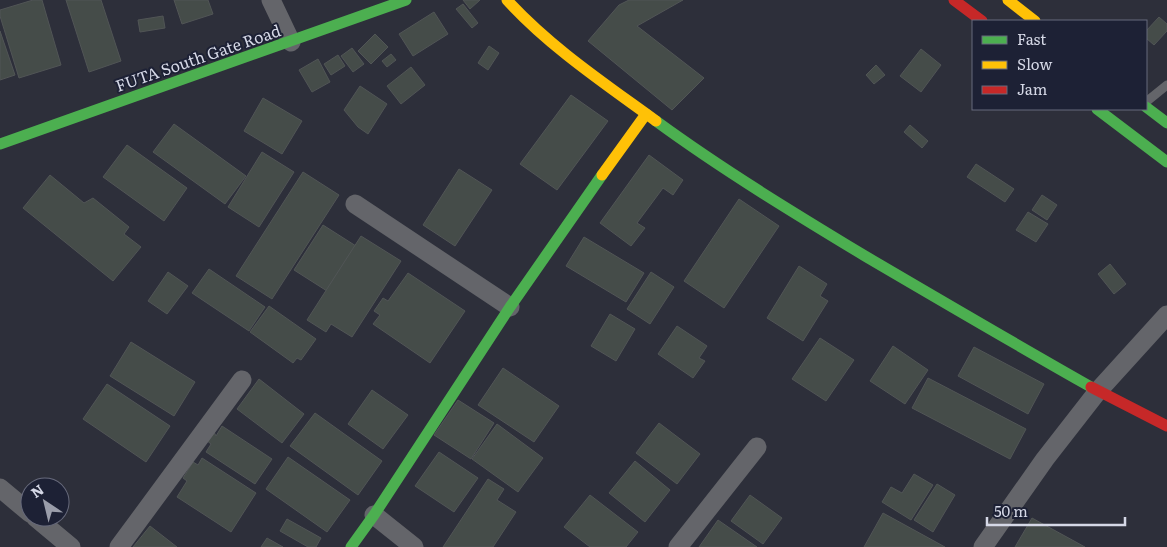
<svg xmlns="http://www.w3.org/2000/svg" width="1167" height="547" viewBox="0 0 1167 547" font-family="Literata,serif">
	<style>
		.building { fill: #454c49; stroke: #515556 }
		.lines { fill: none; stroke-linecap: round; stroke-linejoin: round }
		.lane { stroke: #64656a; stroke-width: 9 }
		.street { stroke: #64656a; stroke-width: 19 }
		.fast { stroke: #4caf50; stroke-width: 11 }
		.slow { stroke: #ffc107; stroke-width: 11 }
		.jam { stroke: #c62828; stroke-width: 11 }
		.labels { text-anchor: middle; stroke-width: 4; stroke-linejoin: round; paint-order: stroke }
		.street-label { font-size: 16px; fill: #d5d8e6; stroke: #1d2135 }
	</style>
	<rect width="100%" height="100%" fill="#2d2f3a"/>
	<g class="building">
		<polygon points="33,0 42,0 61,65 19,78 0,16 0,10"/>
		<polygon points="66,0 101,0 121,61 89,72"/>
		<polygon points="174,0 208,0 213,14 182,24"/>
		<polygon points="463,0 480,0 470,9"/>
		<polygon points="629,0 683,0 637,26 704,78 672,110 588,41 619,5"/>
		<polygon points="463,4 478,23 472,28 456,9"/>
		<polygon points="434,12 448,34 413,56 399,34"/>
		<polygon points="163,16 165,28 140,32 138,20"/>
		<polygon points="1159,17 1167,24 1167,31 1154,45 1146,38 1146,31"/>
		<polygon points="0,31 15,75 0,80"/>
		<polygon points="375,34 388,47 371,64 358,51"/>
		<polygon points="489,46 499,53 488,70 478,63"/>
		<polygon points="352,48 364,64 353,72 341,56"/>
		<polygon points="921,49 941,65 921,92 900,76"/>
		<polygon points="391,54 396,60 387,67 382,61"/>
		<polygon points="338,55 345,66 331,75 324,64"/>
		<polygon points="318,59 330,82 312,92 299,70"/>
		<polygon points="876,65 885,75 874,84 866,75"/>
		<polygon points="411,67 425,85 401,104 387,86"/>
		<polygon points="360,86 387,104 368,134 358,127 344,110"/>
		<polygon points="571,95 608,121 557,190 520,164"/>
		<polygon points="263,98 302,121 282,154 244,131"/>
		<polygon points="174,124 246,176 225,204 153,152"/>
		<polygon points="910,125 928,141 922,148 904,132"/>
		<polygon points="127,145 187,188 164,221 103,177"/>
		<polygon points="262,152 294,172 259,227 228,207"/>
		<polygon points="649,155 683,180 673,195 663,188 637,223 645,228 631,246 600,223"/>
		<polygon points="976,164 1014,189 1005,202 967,177"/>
		<polygon points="459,169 492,190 455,246 423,225"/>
		<polygon points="303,172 339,195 272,299 236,276"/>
		<polygon points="50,175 84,203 93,198 129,227 124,234 141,247 113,281 23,208"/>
		<polygon points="1042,195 1057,205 1047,220 1032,210"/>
		<polygon points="739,199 779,226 724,308 684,281"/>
		<polygon points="1028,212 1048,224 1036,242 1016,230"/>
		<polygon points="323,225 356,246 327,291 294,270"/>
		<polygon points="361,236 401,261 352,337 331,324 326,332 307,320"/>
		<polygon points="584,237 644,273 626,302 566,266"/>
		<polygon points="1110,264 1126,284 1114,294 1098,274"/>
		<polygon points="799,266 827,284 820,296 828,301 803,341 767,318"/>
		<polygon points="209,269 265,307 249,331 192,293"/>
		<polygon points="168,272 188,286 167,314 148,301"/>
		<polygon points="651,272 674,287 650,324 627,309"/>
		<polygon points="408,273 465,311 430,363 373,324 380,315 374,311 383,298 388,301"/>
		<polygon points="269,306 316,339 301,360 297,358 293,363 250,332"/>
		<polygon points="610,314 635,329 616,361 591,346"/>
		<polygon points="677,326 707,346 699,358 705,361 693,378 658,354"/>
		<polygon points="820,338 854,360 826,401 792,379"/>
		<polygon points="131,342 195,382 174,416 110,376"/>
		<polygon points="893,346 928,370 905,404 870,381"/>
		<polygon points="974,347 1044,384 1028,414 958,376"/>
		<polygon points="503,368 559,406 534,442 478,405"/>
		<polygon points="928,378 1026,429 1010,459 912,408"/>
		<polygon points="259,379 304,414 282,443 237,409"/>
		<polygon points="107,384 170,426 146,462 83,419"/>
		<polygon points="372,390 408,415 383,449 348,424"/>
		<polygon points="458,400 494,423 471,459 434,435"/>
		<polygon points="315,413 382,461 358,495 290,446"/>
		<polygon points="659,423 700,454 677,484 636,453"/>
		<polygon points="497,424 543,458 518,492 472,459"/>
		<polygon points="222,426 272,459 255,484 206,452 211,444 206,440 213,430 216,436"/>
		<polygon points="439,452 478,478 454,512 415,486"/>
		<polygon points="288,457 350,500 327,532 266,489"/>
		<polygon points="202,458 256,493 231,532 177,497 187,481 183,478 193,462 198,465"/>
		<polygon points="635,461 670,490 645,522 609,493"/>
		<polygon points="914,474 933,485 911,520 882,502 891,487 902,493"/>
		<polygon points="488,479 504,489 497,500 516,512 493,547 443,547"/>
		<polygon points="937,484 955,495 933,532 914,520"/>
		<polygon points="590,495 638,532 626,547 590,547 564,527"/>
		<polygon points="750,495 782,518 763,544 731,521"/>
		<polygon points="883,513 945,547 864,547"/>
		<polygon points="1032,518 1085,547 1015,547"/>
		<polygon points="287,519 321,538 316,547 308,547 280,531"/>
		<polygon points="718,520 757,547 699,547"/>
		<polygon points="150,526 177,547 133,547"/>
		<polygon points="267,538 283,547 261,547"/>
	</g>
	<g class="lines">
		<polyline class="lane" points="1146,102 1167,85"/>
		<g class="street">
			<polyline points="271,0 291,42"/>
			<polyline points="355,204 510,307"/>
			<polyline points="0,488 30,513"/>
			<polyline points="374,515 414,547"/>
			<polyline points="35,517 71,547"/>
			<polyline points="119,547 242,380"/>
			<polyline points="678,547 757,447"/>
			<polyline points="983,547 1045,459 1098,391 1167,315"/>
		</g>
		<g class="fast">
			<polyline points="1146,107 1167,123"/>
			<polyline points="1097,109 1167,162"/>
			<path d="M656,121C723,170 794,213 865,256C940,300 1015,344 1091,387"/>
			<polyline points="0,144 406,0"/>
			<polyline points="351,547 374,515 510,307 602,175"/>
		</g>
		<g class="slow">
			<path d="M507,0C550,47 604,83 656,121"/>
			<polyline points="1008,0 1035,21"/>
			<polyline points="602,175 646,114"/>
		</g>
		<g class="jam">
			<polyline points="954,0 982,21"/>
			<polyline points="1091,387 1167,426"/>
		</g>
	</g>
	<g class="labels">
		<g class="street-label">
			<text transform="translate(198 58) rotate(-19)" y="6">FUTA South Gate Road</text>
		</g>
	</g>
	<rect x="972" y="20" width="175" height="90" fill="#1d2135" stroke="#676a7c"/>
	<rect x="982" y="36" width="25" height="8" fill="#4caf50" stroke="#676a7c"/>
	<text x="1017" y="45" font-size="15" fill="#d5d8e6">Fast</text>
	<rect x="982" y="61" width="25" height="8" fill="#ffc107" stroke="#676a7c"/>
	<text x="1017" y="70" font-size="15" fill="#d5d8e6">Slow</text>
	<rect x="982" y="86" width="25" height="8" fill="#c62828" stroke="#676a7c"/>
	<text x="1017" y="95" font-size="15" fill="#d5d8e6">Jam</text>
	<g transform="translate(45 502) rotate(325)"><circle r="24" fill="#1d2135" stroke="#676a7c"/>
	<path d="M0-4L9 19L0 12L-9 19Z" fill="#9a9daa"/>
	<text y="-8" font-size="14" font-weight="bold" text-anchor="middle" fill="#d5d8e6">N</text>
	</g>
	<path d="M987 517v8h138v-8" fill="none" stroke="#d5d8e6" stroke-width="2.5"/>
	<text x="994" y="517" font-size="15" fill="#d5d8e6" stroke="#1d2135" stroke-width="4" paint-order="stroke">50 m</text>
</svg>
